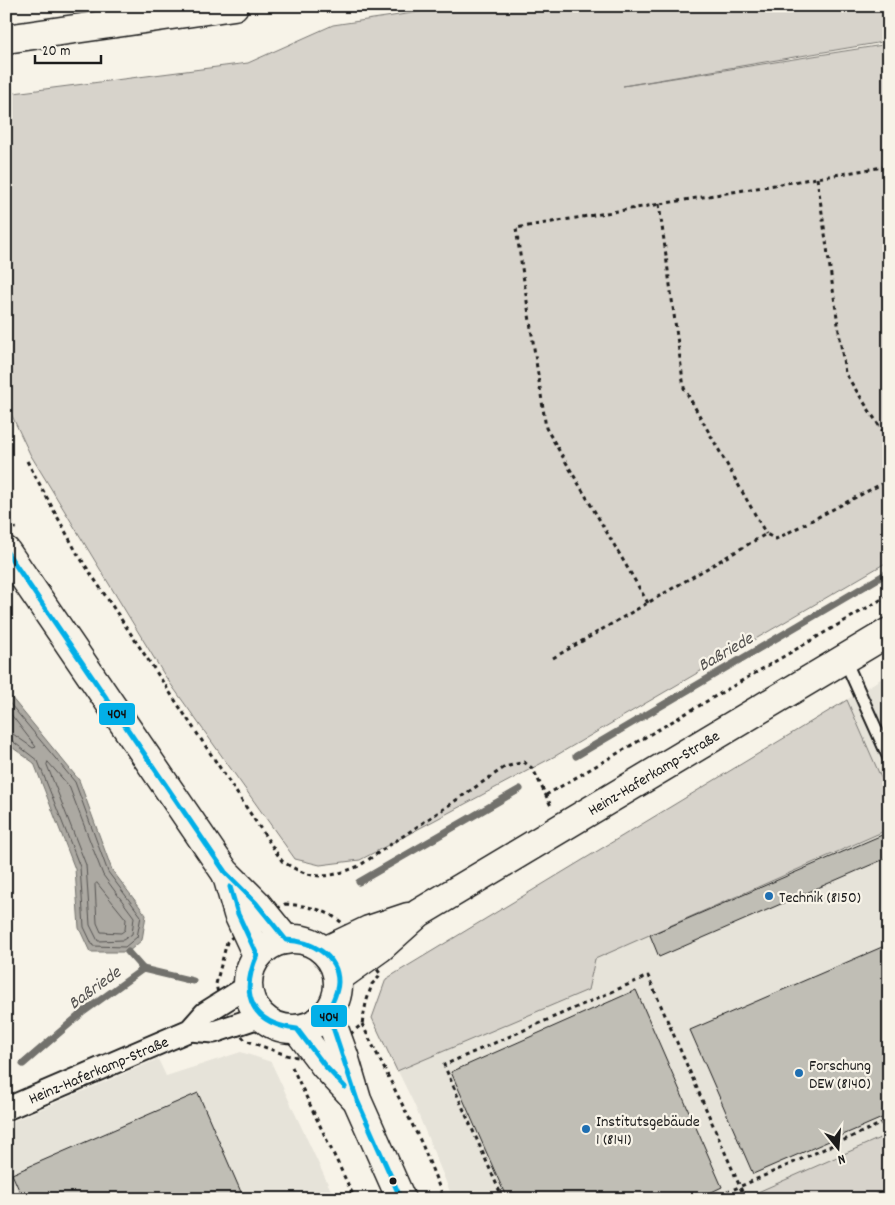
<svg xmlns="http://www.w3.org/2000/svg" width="895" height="1205" viewBox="0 0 895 1205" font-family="Dekko,sans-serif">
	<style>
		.built { fill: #e6e3d9 }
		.green { fill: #d7d3cb; stroke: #7a7874 }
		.water { fill: #aca9a2; stroke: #72716c }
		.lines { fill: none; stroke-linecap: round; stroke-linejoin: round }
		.shore { stroke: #565452; stroke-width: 1 }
		.stream { stroke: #72716c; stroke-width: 7 }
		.building { fill: #c0beb5; stroke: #1c1c1c }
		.lane-casing { stroke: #1c1c1c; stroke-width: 15 }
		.street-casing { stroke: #1c1c1c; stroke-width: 25 }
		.secondary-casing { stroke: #1c1c1c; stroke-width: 31 }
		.highway-casing { stroke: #1c1c1c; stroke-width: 31 }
		.path { stroke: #1c1c1c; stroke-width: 3; stroke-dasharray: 4 4; stroke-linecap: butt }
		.lane { stroke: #f7f3e8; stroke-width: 11 }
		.street { stroke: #f7f3e8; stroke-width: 21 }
		.secondary { stroke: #f7f3e8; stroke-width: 28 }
		.highway { stroke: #f7f3e8; stroke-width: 28 }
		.bus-1-casing { stroke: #f7f3e8; stroke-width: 9 }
		.bus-1 { stroke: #03afe8; stroke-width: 5 }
		.poi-dot { fill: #1f6fb2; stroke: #f7f3e8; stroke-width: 2 }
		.bus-dot { fill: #1c1c1c; stroke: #f7f3e8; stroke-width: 2 }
		.labels { text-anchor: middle; stroke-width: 4.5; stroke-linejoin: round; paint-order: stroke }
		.street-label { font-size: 16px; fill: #1c1c1c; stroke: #f7f3e8 }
		.poi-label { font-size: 16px; fill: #1c1c1c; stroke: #f7f3e8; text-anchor: start }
		.water-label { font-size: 18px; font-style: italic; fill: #565452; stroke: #f7f3e8 }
		.line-badge { stroke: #f7f3e8; stroke-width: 2 }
		.pale-badge-label { font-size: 14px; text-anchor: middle; font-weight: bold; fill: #111 }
	</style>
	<rect width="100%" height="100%" fill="#f7f3e8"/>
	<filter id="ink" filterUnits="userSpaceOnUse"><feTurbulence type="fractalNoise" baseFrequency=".02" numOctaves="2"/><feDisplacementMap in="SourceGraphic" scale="10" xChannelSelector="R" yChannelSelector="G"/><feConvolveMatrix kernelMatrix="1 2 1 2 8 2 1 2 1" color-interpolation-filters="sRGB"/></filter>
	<g filter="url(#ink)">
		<g class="built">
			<polygon points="889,674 889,1199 453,1199 414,1104 372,1018 386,979"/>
			<polygon points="241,1052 271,1062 335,1199 6,1199 6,1124 158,1059 166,1076"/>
		</g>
		<g class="green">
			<polygon points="459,6 889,6 889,41 623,86 889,44 889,561 557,755 360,860 320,865 295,859 165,676 30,454 6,403 6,94 248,63 333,25"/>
			<polygon points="847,700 889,796 889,829 595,959 588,990 397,1071 372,1018 386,979"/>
			<polygon points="889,1134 889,1199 742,1199"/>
		</g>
		<polygon class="water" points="6,691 79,780 112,870 146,915 142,940 128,952 90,952 79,928 75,869 34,763 6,743"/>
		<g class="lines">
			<g class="shore">
				<polyline points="6,699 75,782 108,872 141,916 137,937 125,947 93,946 84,927 80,867 38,761 11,740 6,739"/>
				<polyline points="6,708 36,747 33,748 13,734 6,733"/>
				<polygon points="48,762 69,786 103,875 134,917 132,934 123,940 98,941 90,925 86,865 47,765"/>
				<polygon points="97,883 126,919 125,930 121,933 101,932 97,923 95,885"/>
			</g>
			<g class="stream">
				<polyline points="576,756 889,572"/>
				<polyline points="359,882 520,789"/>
				<polyline points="128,952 143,969"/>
				<polyline points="23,1064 82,1013 143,969 193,981"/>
			</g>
		</g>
		<g class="building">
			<polygon points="889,832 889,857 659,957 650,935"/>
			<polygon points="889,944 889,1115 753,1174 690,1030"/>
			<polygon points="636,990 722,1187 697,1199 507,1199 451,1072"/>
			<polygon points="198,1093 244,1199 23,1199 12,1174"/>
		</g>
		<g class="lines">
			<g class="lane-casing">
				<polyline id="lane" points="844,658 889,758"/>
			</g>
			<g class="street-casing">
				<g id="street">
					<polyline points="190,1030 214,1032 262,1016"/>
					<polyline points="6,1109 190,1030 205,1013 248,986"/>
				</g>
			</g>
			<g class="secondary-casing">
				<g id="secondary">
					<polyline points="6,551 225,872 256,903 286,940"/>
					<polyline points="227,876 238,914 257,955"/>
					<circle cx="293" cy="984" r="45"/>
					<polyline points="325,951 369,930 408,917"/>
					<polyline points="338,978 380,948 419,913 889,632"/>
					<polyline points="328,1012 344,1056 357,1100 401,1199"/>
					<polyline points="297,1029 325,1066 354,1097"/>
				</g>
			</g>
			<g class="highway-casing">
				<polyline id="highway" points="6,39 234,6"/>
			</g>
			<g class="path">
				<polyline points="817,178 845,373 889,441"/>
				<polyline points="659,204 684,388 766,534"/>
				<path d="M27,461L77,553L282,861C312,881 327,879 359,866L505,767L524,762L533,769L551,806"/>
				<polyline points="6,514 16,529"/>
				<polyline points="648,603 546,428 516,228 889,166"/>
				<polyline points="553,658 766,534 776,539 889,480"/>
				<polyline points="546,795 889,595"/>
				<path d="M285,904C344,908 351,931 381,975L372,984L366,1003L362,1024L339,1044L318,1055L308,1059L286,1055L245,1040L232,1026L220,1003L216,984L227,942L244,926Z"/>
				<polyline points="362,1024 422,1144 444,1199"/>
				<polyline points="292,1067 355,1199"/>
				<polyline points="503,1199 444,1065 648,976 744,1196 763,1199"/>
				<polyline points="712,1199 889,1120"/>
				<polyline points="869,1199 889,1190"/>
			</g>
			<use href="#lane" class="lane"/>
			<use href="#street" class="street"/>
			<use href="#secondary" class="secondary"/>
			<use href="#highway" class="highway"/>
			<g class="bus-1-casing">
				<g id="bus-1">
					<path d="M6,551L225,872L256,903L286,940C310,941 338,954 338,982C338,993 332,1002 328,1012L357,1100L401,1199"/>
					<path d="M230,887L238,914L257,955C239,996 252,1024 297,1029L325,1066L345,1087"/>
				</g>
			</g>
			<use href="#bus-1" class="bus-1"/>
		</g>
	</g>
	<g class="poi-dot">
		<circle cx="769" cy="896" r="5"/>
		<circle cx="799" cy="1073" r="5"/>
		<circle cx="586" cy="1129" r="5"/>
	</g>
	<circle class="bus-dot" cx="393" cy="1181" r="4.5"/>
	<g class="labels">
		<g class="street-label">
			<text transform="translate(653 772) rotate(-31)" y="6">Heinz-Haferkamp-Straße</text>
			<text transform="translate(98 1069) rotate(-23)" y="6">Heinz-Haferkamp-Straße</text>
		</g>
		<g class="poi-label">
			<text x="779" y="902">Technik (8150)</text>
			<text x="809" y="1070">Forschung<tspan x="809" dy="18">DEW (8140)</tspan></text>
			<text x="596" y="1126">Institutsgebäude<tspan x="596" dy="18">1 (8141)</tspan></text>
		</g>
		<g class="water-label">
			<text transform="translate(725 651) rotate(-30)" y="6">Baßriede</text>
			<text transform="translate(94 987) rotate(-36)" y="6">Baßriede</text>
		</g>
	</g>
	<g class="line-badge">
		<rect x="98" y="702" width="38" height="24" rx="5" fill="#03afe8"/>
		<rect x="310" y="1004" width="38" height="24" rx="5" fill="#03afe8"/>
	</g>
	<g class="pale-badge-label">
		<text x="117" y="718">404</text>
		<text x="329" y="1021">404</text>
	</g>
	<rect width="895" height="1205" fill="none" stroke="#f7f3e8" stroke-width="25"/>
	<rect x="12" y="12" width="870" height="1180" fill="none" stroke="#1c1c1c" stroke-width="2" filter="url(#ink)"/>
	<g transform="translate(838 1148) rotate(163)" stroke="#f7f3e8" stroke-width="4" paint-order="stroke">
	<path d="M0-4L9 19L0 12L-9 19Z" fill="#1c1c1c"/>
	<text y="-8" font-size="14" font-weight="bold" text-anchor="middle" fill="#1c1c1c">N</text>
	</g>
	<path d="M35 55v8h66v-8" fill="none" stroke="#1c1c1c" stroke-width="2.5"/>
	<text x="42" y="55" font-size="15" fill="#1c1c1c" stroke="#f7f3e8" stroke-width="4" paint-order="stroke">20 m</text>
</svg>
